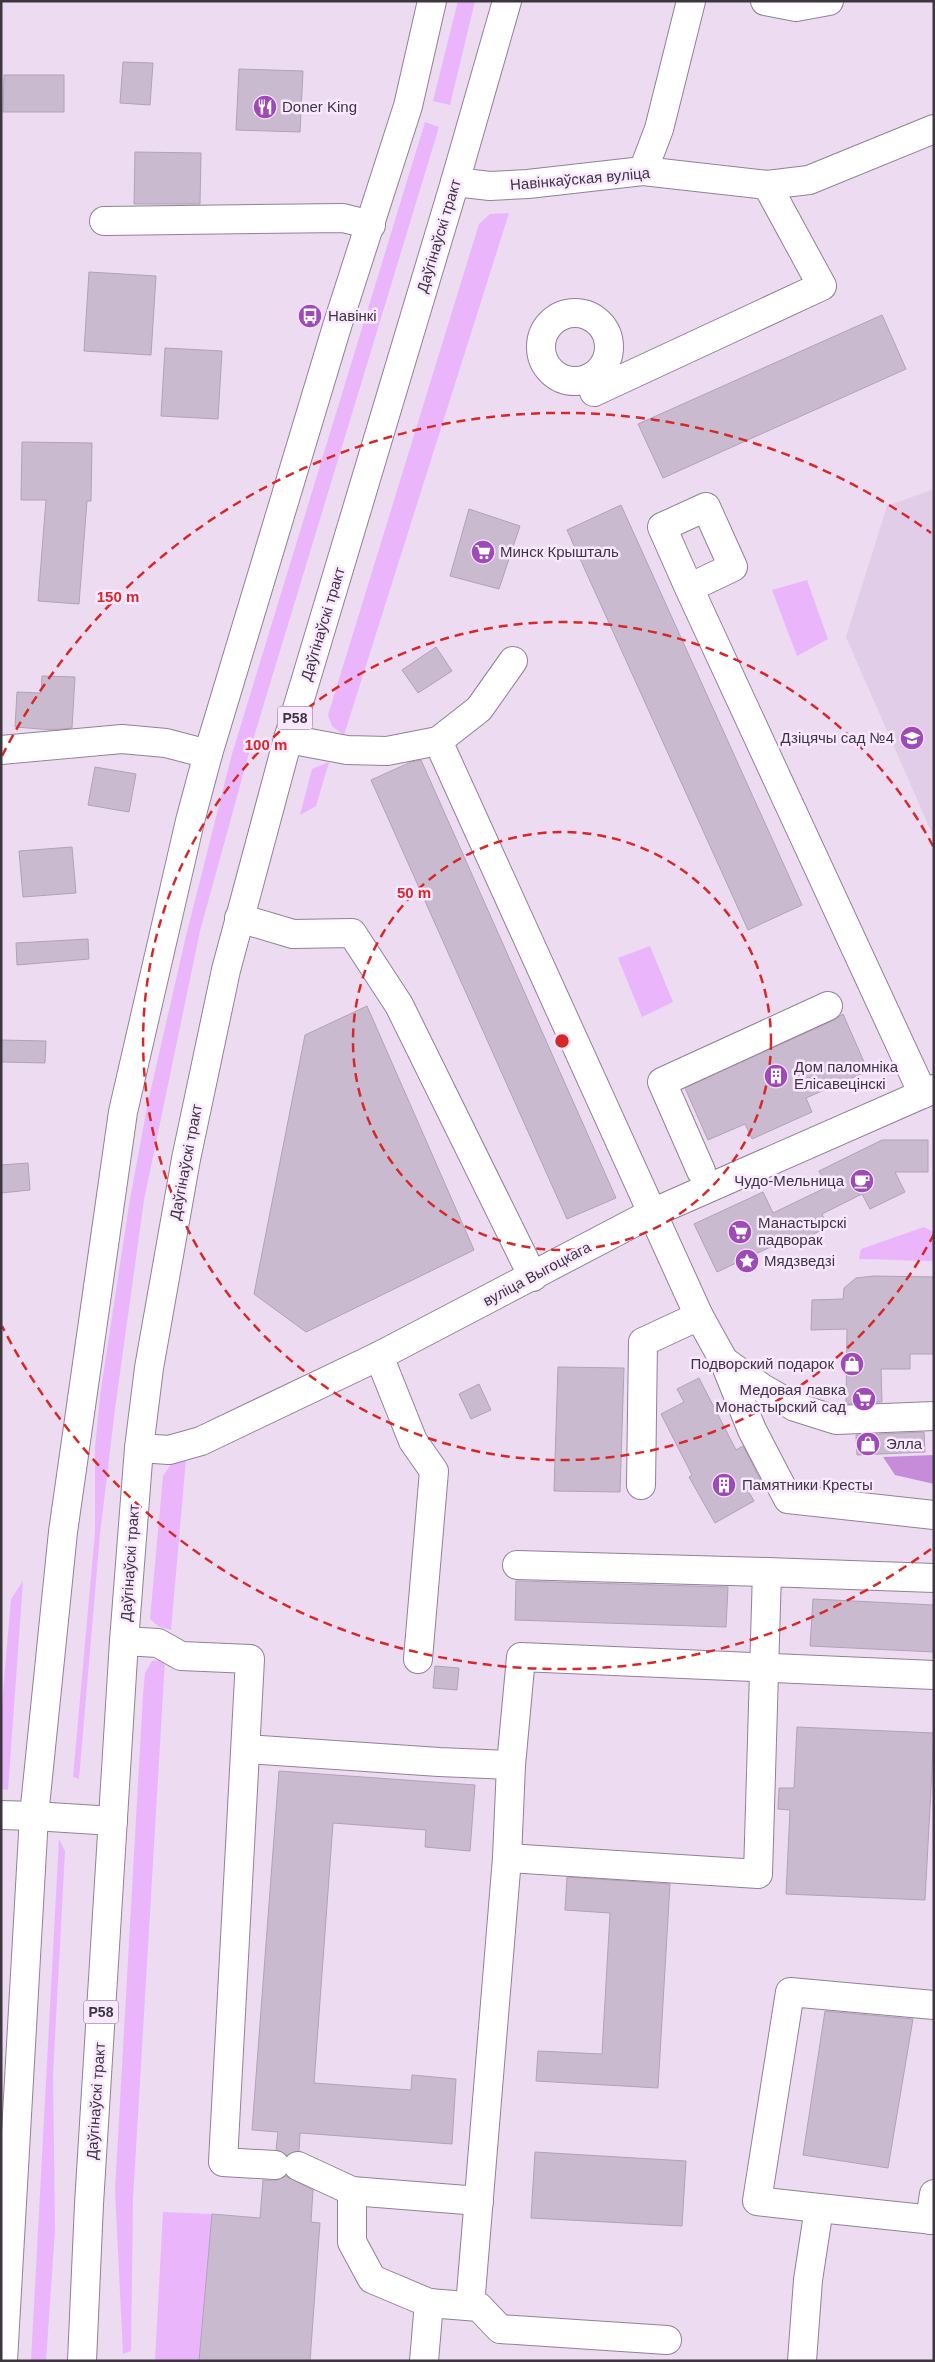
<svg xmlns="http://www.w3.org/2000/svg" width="935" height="2362" viewBox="0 0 935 2362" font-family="Arial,sans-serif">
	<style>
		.built { fill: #e2cde9 }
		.green { fill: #ebb5fc }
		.forest { fill: #c78cd9 }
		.building { fill: #cabad0; stroke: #b2a2b8 }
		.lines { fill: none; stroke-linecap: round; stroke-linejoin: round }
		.minor-casing { stroke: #918196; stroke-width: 30 }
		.major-casing { stroke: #918196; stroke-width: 30 }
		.minor { stroke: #fff; stroke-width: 28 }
		.major { stroke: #fff; stroke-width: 28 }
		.ring { fill: none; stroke: #d62828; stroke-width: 2.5; stroke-dasharray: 9 6 }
		.labels { text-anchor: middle; stroke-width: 5; stroke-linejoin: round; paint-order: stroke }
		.shield { fill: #f9e8ff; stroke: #756b79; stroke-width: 1 }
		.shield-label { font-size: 14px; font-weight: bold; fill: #3d363f }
		.poi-label { font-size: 15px; fill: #3d363f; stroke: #f9e8ff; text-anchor: start }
		.street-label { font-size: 15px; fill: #3d363f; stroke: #f9e8ff }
		.centre { fill: #d62828; stroke: #f9e8ff; stroke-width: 2.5 }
		.ring-label { font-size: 15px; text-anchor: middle; font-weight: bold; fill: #d62828; stroke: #f9e8ff; stroke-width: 5; stroke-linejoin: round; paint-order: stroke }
	</style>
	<rect width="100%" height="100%" fill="#ecdbf1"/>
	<polygon class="built" points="934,489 934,838 846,637 887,506"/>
	<g class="green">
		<polygon points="458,1 475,1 450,105 433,101"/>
		<polygon points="425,122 439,127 249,753 200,931 144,1200 115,1409 100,1534 79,1779 73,1777 95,1532 95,1448 100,1396 129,1205 148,1102 186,936 232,754"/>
		<polygon points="509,213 344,735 332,726 328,715 479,224 490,214"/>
		<polygon points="807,580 828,639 797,656 772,590"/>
		<polygon points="329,762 316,806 300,815 312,769"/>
		<polygon points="650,946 673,1002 642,1017 618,958"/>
		<polygon points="924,1227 934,1232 934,1261 859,1259 861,1249"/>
		<polygon points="186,1459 171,1630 158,1626 150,1619 163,1476 172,1463"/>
		<polygon points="23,1581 8,1790 1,1789 1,1716 11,1599"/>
		<polygon points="165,1660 133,2199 131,2351 123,2354 115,2190 143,1695 145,1673 152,1661"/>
		<polygon points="59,1839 65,1851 53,2075 55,2230 46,2361 31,2361"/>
		<polygon points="163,2212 212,2214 200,2361 155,2361"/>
	</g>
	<polygon class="forest" points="934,1455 934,1484 895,1475 883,1457"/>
	<g class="building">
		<polygon points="123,62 153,63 150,105 120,103"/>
		<polygon points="239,69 303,71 300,132 236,130"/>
		<polygon points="4,75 64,75 64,112 3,112"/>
		<polygon points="135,152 201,153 200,204 134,204"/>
		<polygon points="89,272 156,276 151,355 84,351"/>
		<polygon points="882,315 906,369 663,478 638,424"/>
		<polygon points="165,348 222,351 218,419 161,416"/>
		<polygon points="22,442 92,443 91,501 87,501 79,604 38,601 46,500 21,500"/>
		<polygon points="621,505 802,905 748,930 567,530"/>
		<polygon points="469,509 520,526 499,589 450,576"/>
		<polygon points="436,647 452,671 418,693 402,670"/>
		<polygon points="42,676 75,677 72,728 53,730 15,727 17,692 41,693"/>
		<polygon points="421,760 616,1198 567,1219 371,780 411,762"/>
		<polygon points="95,767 136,774 129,812 88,805"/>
		<polygon points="72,847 76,893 23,897 19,851"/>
		<polygon points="88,939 89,959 17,965 16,943"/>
		<polygon points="367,1006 474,1250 306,1332 254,1294 305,1035"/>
		<polygon points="843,1014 868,1071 806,1098 812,1112 752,1139 745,1124 708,1140 685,1088 834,1020"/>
		<polygon points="1,1040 46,1041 45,1063 1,1062"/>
		<polygon points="882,1140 928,1140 928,1172 895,1172 905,1192 870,1209 862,1194 822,1214 828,1227 795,1243 792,1237 717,1272 694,1224 763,1192 773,1213 827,1187 819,1171"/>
		<polygon points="28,1163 30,1190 1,1193 1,1165"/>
		<polygon points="874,1276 934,1277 934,1354 910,1354 910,1369 881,1369 882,1402 846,1404 847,1329 811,1330 812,1300 843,1299 844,1288 856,1278"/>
		<polygon points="558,1367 624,1368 620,1492 554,1491"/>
		<polygon points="699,1378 736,1450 743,1446 761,1481 747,1489 754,1501 715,1523 689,1477 692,1475 661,1414 684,1402 677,1389"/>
		<polygon points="479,1384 491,1410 471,1419 459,1394"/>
		<polygon points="924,1432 925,1452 857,1455 856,1435"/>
		<polygon points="516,1581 728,1587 726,1627 515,1620"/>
		<polygon points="813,1599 934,1605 934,1652 810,1646"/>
		<polygon points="435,1666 459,1668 457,1690 433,1688"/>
		<polygon points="797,1727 934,1733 925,1900 786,1894 790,1810 778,1809 779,1788 794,1788"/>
		<polygon points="279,1771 475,1785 470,1851 425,1847 426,1830 333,1823 314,2083 411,2090 412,2075 456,2079 452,2144 300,2133 299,2151 287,2156 276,2149 278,2132 252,2130"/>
		<polygon points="567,1877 670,1884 658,2088 536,2081 538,2051 602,2054 610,1913 565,1910"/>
		<polygon points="825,2011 913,2019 888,2168 803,2155"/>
		<polygon points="535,2152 686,2161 682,2226 531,2218"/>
		<polygon points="286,2176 313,2190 311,2222 320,2223 310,2361 199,2361 212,2214 260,2218 263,2180 275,2181"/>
	</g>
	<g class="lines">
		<g class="minor-casing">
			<g id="minor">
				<polyline points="765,1 796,7 829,1"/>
				<polyline points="643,171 659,129 691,1"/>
				<polyline points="455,182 490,186 528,184 643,171 767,185 809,180 934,129"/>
				<polyline points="104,221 343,218 371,225"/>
				<circle cx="575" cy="347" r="34"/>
				<polyline points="589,378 594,392 822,286 767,185"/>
				<polyline points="689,588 733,567 706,507 662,527 689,588 923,1094"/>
				<polyline points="288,739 347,750 387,751 438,741 479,709 513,661"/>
				<polyline points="438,741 699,1316 724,1361 752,1430 788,1499 934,1515"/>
				<polyline points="1,750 122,739 166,743 208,754"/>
				<polyline points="239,918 293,934 352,933 399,1005 533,1277"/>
				<polyline points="701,1171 662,1082 828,1006"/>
				<polyline points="379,1356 413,1441 434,1471 418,1659"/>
				<polyline points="724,1361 762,1388 795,1407 836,1420 934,1416"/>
				<polyline points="139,1448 169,1450 201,1441 379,1356 652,1213 934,1089"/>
				<polyline points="641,1485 643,1342 699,1316"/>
				<polyline points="517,1565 767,1572"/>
				<polyline points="124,1641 158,1643 181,1656 250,1659 223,2162 275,2165"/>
				<polyline points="246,1749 439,1762 511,1765 507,1858 470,2306"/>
				<polyline points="511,1765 521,1657 934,1675"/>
				<polyline points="1,1815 34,1816"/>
				<polyline points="507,1858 758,1874 767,1572 934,1578"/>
				<polyline points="298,2166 352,2191 352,2242 372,2279 429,2303"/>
				<polyline points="352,2191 479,2201"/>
				<polyline points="819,2208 934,2220"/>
				<polyline points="930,2220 934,2194"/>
				<polyline points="424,2361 429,2303 479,2307 500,2329 667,2340"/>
				<polyline points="802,2361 808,2280 819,2208 757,2201 790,1992 934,2005"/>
			</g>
		</g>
		<g class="major-casing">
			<g id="major">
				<polyline points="34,1816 113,1821"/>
				<polyline points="3,2361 34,1816 63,1532 123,1112 190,821 208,754 338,323 408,106 432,1"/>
				<polyline points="82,2361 89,2204 124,1641 139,1448 149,1368 186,1159 226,970 288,739 455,182 507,1"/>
			</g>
		</g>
		<use href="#minor" class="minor"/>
		<use href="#major" class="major"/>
	</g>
	<g class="ring">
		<circle cx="562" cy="1041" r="209"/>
		<path d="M934 1234A419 419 0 1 1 934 848"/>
		<path d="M931 1549A628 628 0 0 1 2 1326M2 756A628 628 0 0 1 931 533"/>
	</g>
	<defs>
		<g id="restaurant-disc" transform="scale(1.25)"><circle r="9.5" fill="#9e4ab8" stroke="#f9e8ff"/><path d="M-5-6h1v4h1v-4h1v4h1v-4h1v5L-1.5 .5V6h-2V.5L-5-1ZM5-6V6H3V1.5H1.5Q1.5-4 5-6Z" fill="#fff"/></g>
		<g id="bus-disc" transform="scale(1.25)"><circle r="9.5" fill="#9e4ab8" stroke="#f9e8ff"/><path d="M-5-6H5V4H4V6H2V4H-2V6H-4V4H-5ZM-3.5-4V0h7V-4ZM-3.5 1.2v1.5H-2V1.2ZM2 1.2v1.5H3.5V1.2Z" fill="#fff"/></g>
		<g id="supermarket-disc" transform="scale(1.25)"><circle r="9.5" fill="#9e4ab8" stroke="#f9e8ff"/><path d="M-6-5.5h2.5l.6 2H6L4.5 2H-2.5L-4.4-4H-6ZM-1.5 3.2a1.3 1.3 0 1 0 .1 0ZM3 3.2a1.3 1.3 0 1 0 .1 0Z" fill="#fff"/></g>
		<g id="school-disc" transform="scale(1.25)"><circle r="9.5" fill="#9e4ab8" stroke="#f9e8ff"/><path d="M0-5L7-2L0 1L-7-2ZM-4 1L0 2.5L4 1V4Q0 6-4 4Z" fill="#fff"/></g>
		<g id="building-disc" transform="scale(1.25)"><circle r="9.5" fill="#9e4ab8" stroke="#f9e8ff"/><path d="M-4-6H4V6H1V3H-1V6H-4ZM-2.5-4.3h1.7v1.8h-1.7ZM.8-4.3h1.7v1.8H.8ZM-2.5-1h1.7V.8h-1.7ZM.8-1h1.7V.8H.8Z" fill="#fff"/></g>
		<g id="cafe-disc" transform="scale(1.25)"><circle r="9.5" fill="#9e4ab8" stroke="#f9e8ff"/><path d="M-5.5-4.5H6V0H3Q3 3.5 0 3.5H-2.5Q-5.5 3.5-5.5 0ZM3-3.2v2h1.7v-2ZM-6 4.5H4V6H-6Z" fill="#fff"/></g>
		<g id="sight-disc" transform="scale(1.25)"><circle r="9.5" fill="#9e4ab8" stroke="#f9e8ff"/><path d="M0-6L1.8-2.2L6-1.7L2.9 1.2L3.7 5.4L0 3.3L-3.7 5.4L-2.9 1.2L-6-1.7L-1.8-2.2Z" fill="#fff"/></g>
		<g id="shop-disc" transform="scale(1.25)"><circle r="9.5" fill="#9e4ab8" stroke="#f9e8ff"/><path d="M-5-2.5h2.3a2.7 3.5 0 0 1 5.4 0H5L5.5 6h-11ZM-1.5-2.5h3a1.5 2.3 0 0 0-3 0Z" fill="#fff"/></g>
	</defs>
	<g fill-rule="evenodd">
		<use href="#restaurant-disc" x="265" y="107"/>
		<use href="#bus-disc" x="310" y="316"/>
		<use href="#supermarket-disc" x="483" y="552"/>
		<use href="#school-disc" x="912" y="738"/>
		<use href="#building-disc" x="776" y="1076"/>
		<use href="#cafe-disc" x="862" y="1181"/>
		<use href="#supermarket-disc" x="740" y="1232"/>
		<use href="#sight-disc" x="747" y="1261"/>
		<use href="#shop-disc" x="852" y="1364"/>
		<use href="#supermarket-disc" x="864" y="1399"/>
		<use href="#shop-disc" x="868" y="1444"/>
		<use href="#building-disc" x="724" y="1485"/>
	</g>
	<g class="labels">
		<g class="shield">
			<rect x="277.5" y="706.5" width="35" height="23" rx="4"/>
			<rect x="83.5" y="2000.5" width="35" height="23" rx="4"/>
		</g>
		<g class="shield-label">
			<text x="295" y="723">Р58</text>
			<text x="101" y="2017">Р58</text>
		</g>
		<g class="poi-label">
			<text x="282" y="112">Doner King</text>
			<text x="328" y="321">Навінкі</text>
			<text x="500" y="557">Минск Крышталь</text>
			<text x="894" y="743" text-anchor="end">Дзіцячы сад №4</text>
			<text x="794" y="1072">Дом паломніка<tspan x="794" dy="17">Елісавецінскі</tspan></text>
			<text x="844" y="1186" text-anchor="end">Чудо-Мельница</text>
			<text x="758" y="1228">Манастырскі<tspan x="758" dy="17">падворак</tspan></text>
			<text x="764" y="1266">Мядзведзі</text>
			<text x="834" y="1369" text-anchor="end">Подворский подарок</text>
			<text x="846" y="1395" text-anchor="end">Медовая лавка<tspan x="846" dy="17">Монастырский сад</tspan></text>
			<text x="886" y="1449">Элла</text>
			<text x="742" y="1490">Памятники Кресты</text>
		</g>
		<g class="street-label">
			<text transform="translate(580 179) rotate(-5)" y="5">Навінкаўская вуліца</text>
			<text transform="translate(439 236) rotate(-73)" y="5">Даўгінаўскі тракт</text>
			<text transform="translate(323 624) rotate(-73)" y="5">Даўгінаўскі тракт</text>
			<text transform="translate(186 1162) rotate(-79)" y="5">Даўгінаўскі тракт</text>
			<text transform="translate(537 1274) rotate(-28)" y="5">вуліца Выгоцкага</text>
			<text transform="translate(130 1563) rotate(-86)" y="5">Даўгінаўскі тракт</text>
			<text transform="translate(96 2101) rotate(-86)" y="5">Даўгінаўскі тракт</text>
		</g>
	</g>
	<circle cx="562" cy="1041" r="8" class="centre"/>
	<g class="ring-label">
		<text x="118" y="602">150 m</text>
		<text x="266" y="750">100 m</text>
		<text x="414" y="898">50 m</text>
	</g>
	<rect width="935" height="2362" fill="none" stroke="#3d363f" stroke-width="5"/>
</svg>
